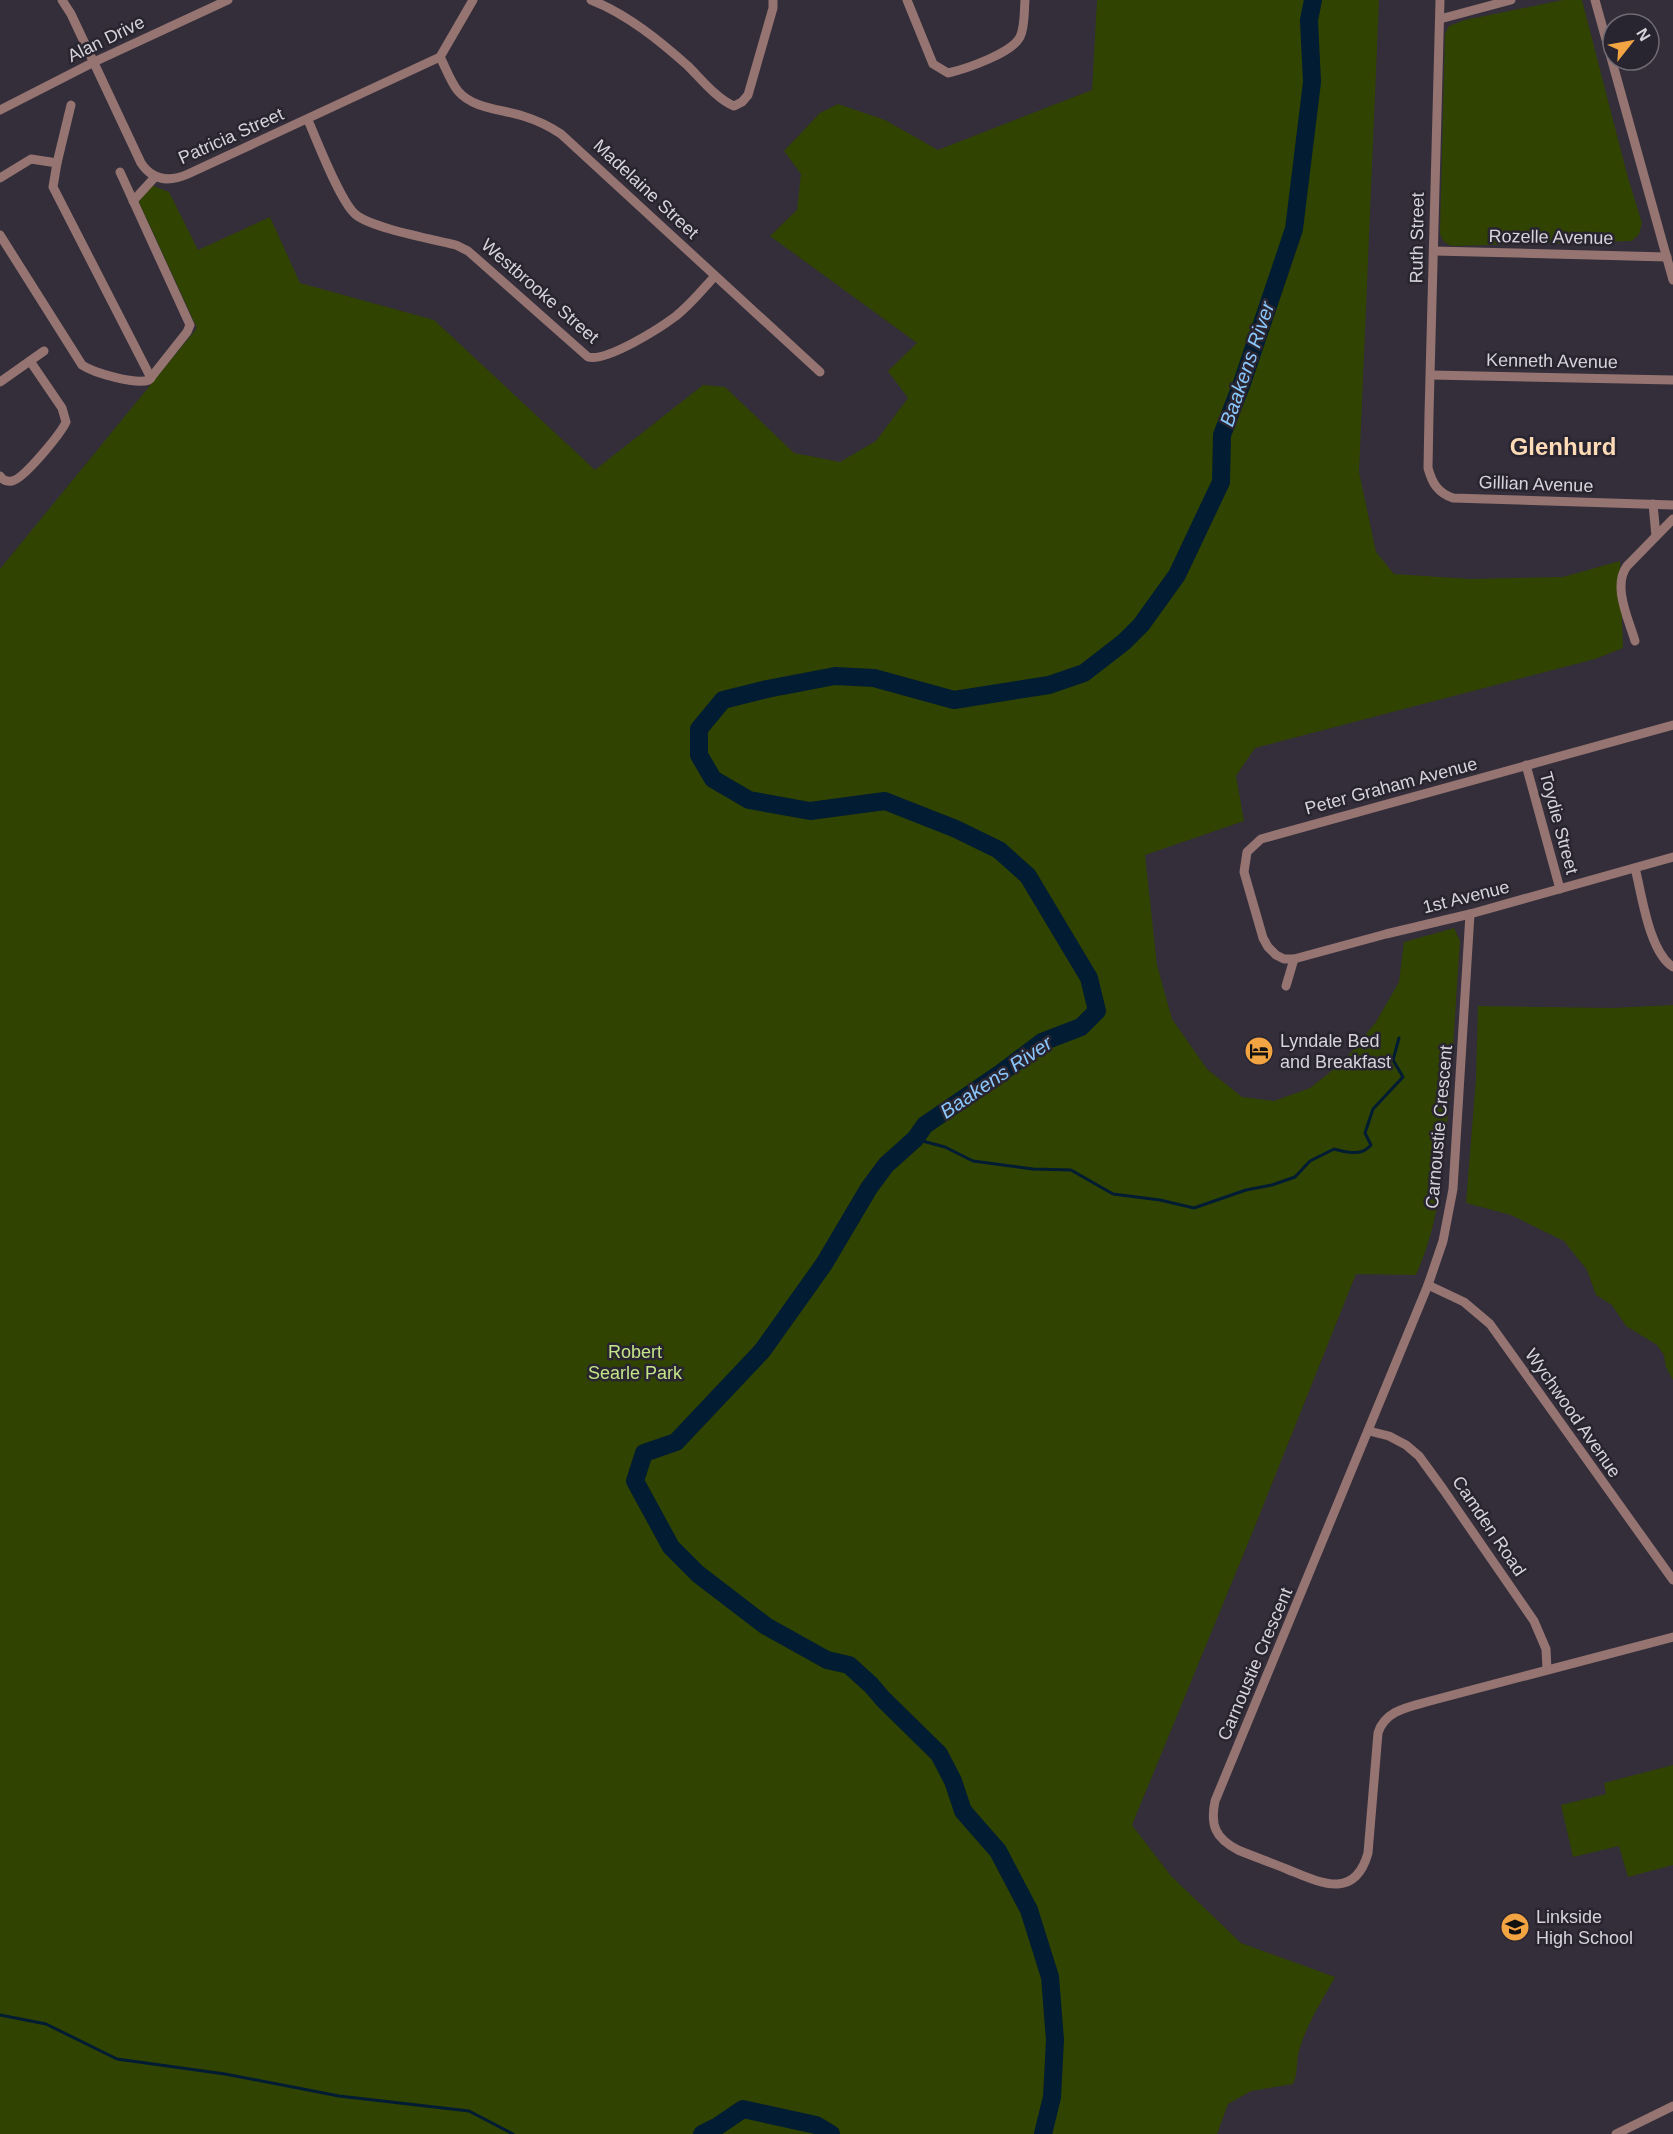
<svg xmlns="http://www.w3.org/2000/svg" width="1673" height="2134" viewBox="0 0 1673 2134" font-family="Arial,sans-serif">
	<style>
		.green { fill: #314300 }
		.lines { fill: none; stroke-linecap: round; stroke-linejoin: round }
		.stream { stroke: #011c33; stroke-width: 3 }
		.river { stroke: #011c33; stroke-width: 18 }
		.minor { stroke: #957471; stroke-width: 9 }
		.labels { text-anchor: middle; stroke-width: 5; stroke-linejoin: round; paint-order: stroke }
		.street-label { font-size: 18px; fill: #d6d3da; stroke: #292530 }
		.poi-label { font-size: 18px; fill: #d6d3da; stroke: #292530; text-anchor: start }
		.park-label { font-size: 18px; fill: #c3e488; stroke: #292530 }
		.water-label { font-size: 20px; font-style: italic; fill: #8ac7fc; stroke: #292530 }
		.district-label { font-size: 24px; font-weight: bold; fill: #fddbb7; stroke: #292530 }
	</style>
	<rect width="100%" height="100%" fill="#332e3a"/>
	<g class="green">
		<path d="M1097,0H1379L1359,472L1376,552L1394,574L1470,579L1563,577L1620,561L1623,648L1595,659L1255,748L1236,776L1244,821L1145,855L1157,965L1172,1019L1207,1069L1242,1097L1274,1101L1310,1088L1343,1062L1376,1022L1399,982L1404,942L1454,928L1460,941C1455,1005 1453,1069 1446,1133C1441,1186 1438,1225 1416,1275L1356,1274L1253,1531L1132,1825L1171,1876L1241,1943L1335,1977C1322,2001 1306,2025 1299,2051C1296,2062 1298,2073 1293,2084L1251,2091L1228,2104L1217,2134H0V569L197,328L139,202L151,185L169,192L198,250L270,217L300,283L434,320L595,470L703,385L725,387L794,453L840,462L876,441L908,398L888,371L917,343L770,236L797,210L801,174L784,151L820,113L838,104L885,120L938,150L1092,90Z"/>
		<path d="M1563,0H1582L1628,178L1642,223L1639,234L1632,241L1453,246C1445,244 1442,241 1440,233L1445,34L1449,26L1465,20Z"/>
		<polygon points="1673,1005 1673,1380 1666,1367 1664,1355 1657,1345 1626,1326 1612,1305 1596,1295 1587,1270 1564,1241 1511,1215 1466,1203 1476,1079 1478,1006 1612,1008"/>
		<polygon points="1673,1765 1673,1865 1628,1877 1619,1846 1573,1857 1561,1805 1606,1794 1604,1783"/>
	</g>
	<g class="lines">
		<g class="stream">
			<path d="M915,1139L945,1147L973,1161L1033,1169L1071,1170L1113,1194L1160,1200L1194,1208L1246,1190L1272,1185L1295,1177L1310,1161L1334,1149C1347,1152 1361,1157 1371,1145L1365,1133L1373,1109L1403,1077L1393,1060L1399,1038"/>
			<polyline points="0,2015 46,2024 117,2059 225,2074 339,2096 469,2111 513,2134"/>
		</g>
		<g class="river">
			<polyline points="702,2134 718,2126 743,2109 816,2125 831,2134"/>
			<polyline points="1043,2134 1052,2097 1055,2040 1050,1977 1029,1910 998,1851 963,1811 953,1781 939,1754 883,1699 871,1685 849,1665 827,1660 766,1626 698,1574 671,1547 635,1481 644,1453 676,1442 762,1351 824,1264 869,1188 886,1165 915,1139 925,1125 1001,1073 1042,1042 1081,1027 1097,1011 1089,978 1028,876 999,850 956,829 885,801 810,811 749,800 713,779 699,755 699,729 723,700 767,689 835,676 874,678 954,700 1049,685 1084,673 1124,642 1141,625 1177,575 1221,482 1222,435 1242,383 1294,229 1312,82 1309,20 1313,0"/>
		</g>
		<g class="minor">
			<path d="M62,0L71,14L141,163C153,181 170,182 188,174L440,57L473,0"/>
			<path d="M591,0C627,14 660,41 688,66C700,78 718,100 734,106L742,102L748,95L773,8V0"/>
			<path d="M907,0L933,64L948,73C966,69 1012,53 1020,37C1025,27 1024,12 1025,0"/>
			<path d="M1440,0L1429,414L1428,468C1432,483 1438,493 1453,498L1673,505"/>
			<polyline points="1595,0 1673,280"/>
			<polyline points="1440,19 1511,0"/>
			<path d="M440,57C446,68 450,81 458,91C473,109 502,109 523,116C536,120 549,126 561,134L820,372"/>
			<polyline points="71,105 57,163 53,187 151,378"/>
			<polyline points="0,110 94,62 228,0"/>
			<path d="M308,120C317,141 340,201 355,214C371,228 432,239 456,245L468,251L588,357C607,362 660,328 676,316C691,304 703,289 715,276"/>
			<polyline points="0,178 31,159 57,163"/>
			<polyline points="133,201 155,177"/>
			<path d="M0,235L82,365C94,373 136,385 149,380L187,332L190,325L120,172"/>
			<polyline points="1434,251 1667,257"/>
			<polyline points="1431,375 1673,380"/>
			<polyline points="0,382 44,351"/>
			<path d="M0,476C3,480 6,482 12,481C24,479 61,433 66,422L62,408L30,361"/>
			<polyline points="1653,504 1656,536"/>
			<path d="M1635,641C1629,620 1612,586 1627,566L1673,519"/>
			<polyline points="1673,725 1261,839 1247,852 1244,872 1263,938 1268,947 1276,955 1284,959 1294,959 1386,934 1470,914 1673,857"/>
			<polyline points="1526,765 1560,889"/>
			<path d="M1635,868C1642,895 1649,952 1673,967"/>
			<path d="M1470,914L1453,1189L1443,1241L1428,1285L1215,1801C1210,1825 1215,1838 1238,1850C1255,1857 1272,1863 1289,1870C1321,1883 1355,1900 1368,1853L1378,1733C1385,1710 1409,1707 1430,1701L1673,1637"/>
			<polyline points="1286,986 1294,959"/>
			<polyline points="1428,1285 1464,1302 1490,1324 1673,1580"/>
			<polyline points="1369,1431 1389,1436 1406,1445 1419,1456 1443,1489 1534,1621 1546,1649 1547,1670"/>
			<polyline points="1616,2134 1673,2106"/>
		</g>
	</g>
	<defs>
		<g id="hotel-disc" transform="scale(1.5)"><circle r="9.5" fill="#f3a442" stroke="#292530"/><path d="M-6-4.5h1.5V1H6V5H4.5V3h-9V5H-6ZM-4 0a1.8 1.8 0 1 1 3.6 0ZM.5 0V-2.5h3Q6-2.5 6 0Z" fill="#111"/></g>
		<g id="school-disc" transform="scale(1.5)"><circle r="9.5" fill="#f3a442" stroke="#292530"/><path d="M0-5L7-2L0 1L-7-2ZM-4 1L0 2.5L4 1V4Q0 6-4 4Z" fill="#111"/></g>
	</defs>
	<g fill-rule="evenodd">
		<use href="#hotel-disc" x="1259" y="1051"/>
		<use href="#school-disc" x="1515" y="1927"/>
	</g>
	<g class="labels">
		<g class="street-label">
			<text transform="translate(106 39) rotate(-26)" y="6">Alan Drive</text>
			<text transform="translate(231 136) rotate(-24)" y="6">Patricia Street</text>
			<text transform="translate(646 189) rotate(43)" y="6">Madelaine Street</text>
			<text transform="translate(1551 237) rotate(1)" y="6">Rozelle Avenue</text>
			<text transform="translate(1417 238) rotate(-89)" y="6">Ruth Street</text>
			<text transform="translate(540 291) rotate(41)" y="6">Westbrooke Street</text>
			<text transform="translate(1552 361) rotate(1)" y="6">Kenneth Avenue</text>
			<text transform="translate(1536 484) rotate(2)" y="6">Gillian Avenue</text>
			<text transform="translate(1391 786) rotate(-15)" y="6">Peter Graham Avenue</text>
			<text transform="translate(1559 823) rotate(75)" y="6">Toydie Street</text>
			<text transform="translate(1466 897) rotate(-14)" y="6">1st Avenue</text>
			<text transform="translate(1439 1127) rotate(-85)" y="6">Carnoustie Crescent</text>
			<text transform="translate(1573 1413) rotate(55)" y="6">Wychwood Avenue</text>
			<text transform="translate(1489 1526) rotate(56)" y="6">Camden Road</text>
			<text transform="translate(1255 1664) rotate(-67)" y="6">Carnoustie Crescent</text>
		</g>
		<g class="poi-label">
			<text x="1280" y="1047">Lyndale Bed<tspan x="1280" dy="21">and Breakfast</tspan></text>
			<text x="1536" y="1923">Linkside<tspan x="1536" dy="21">High School</tspan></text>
		</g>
		<g class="park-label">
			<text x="635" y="1358">Robert<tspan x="635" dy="21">Searle Park</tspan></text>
		</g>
		<g class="water-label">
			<text transform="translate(1247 364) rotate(-71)" y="7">Baakens River</text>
			<text transform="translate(996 1077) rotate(-34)" y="7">Baakens River</text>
		</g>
		<g class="district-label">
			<text x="1563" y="455">Glenhurd</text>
		</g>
	</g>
	<g transform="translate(1631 42) rotate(59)"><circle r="28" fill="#292530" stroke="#6e6b74" stroke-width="1.5"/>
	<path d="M0-4.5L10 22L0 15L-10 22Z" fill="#f3a442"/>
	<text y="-9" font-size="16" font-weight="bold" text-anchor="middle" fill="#d6d3da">N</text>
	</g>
</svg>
